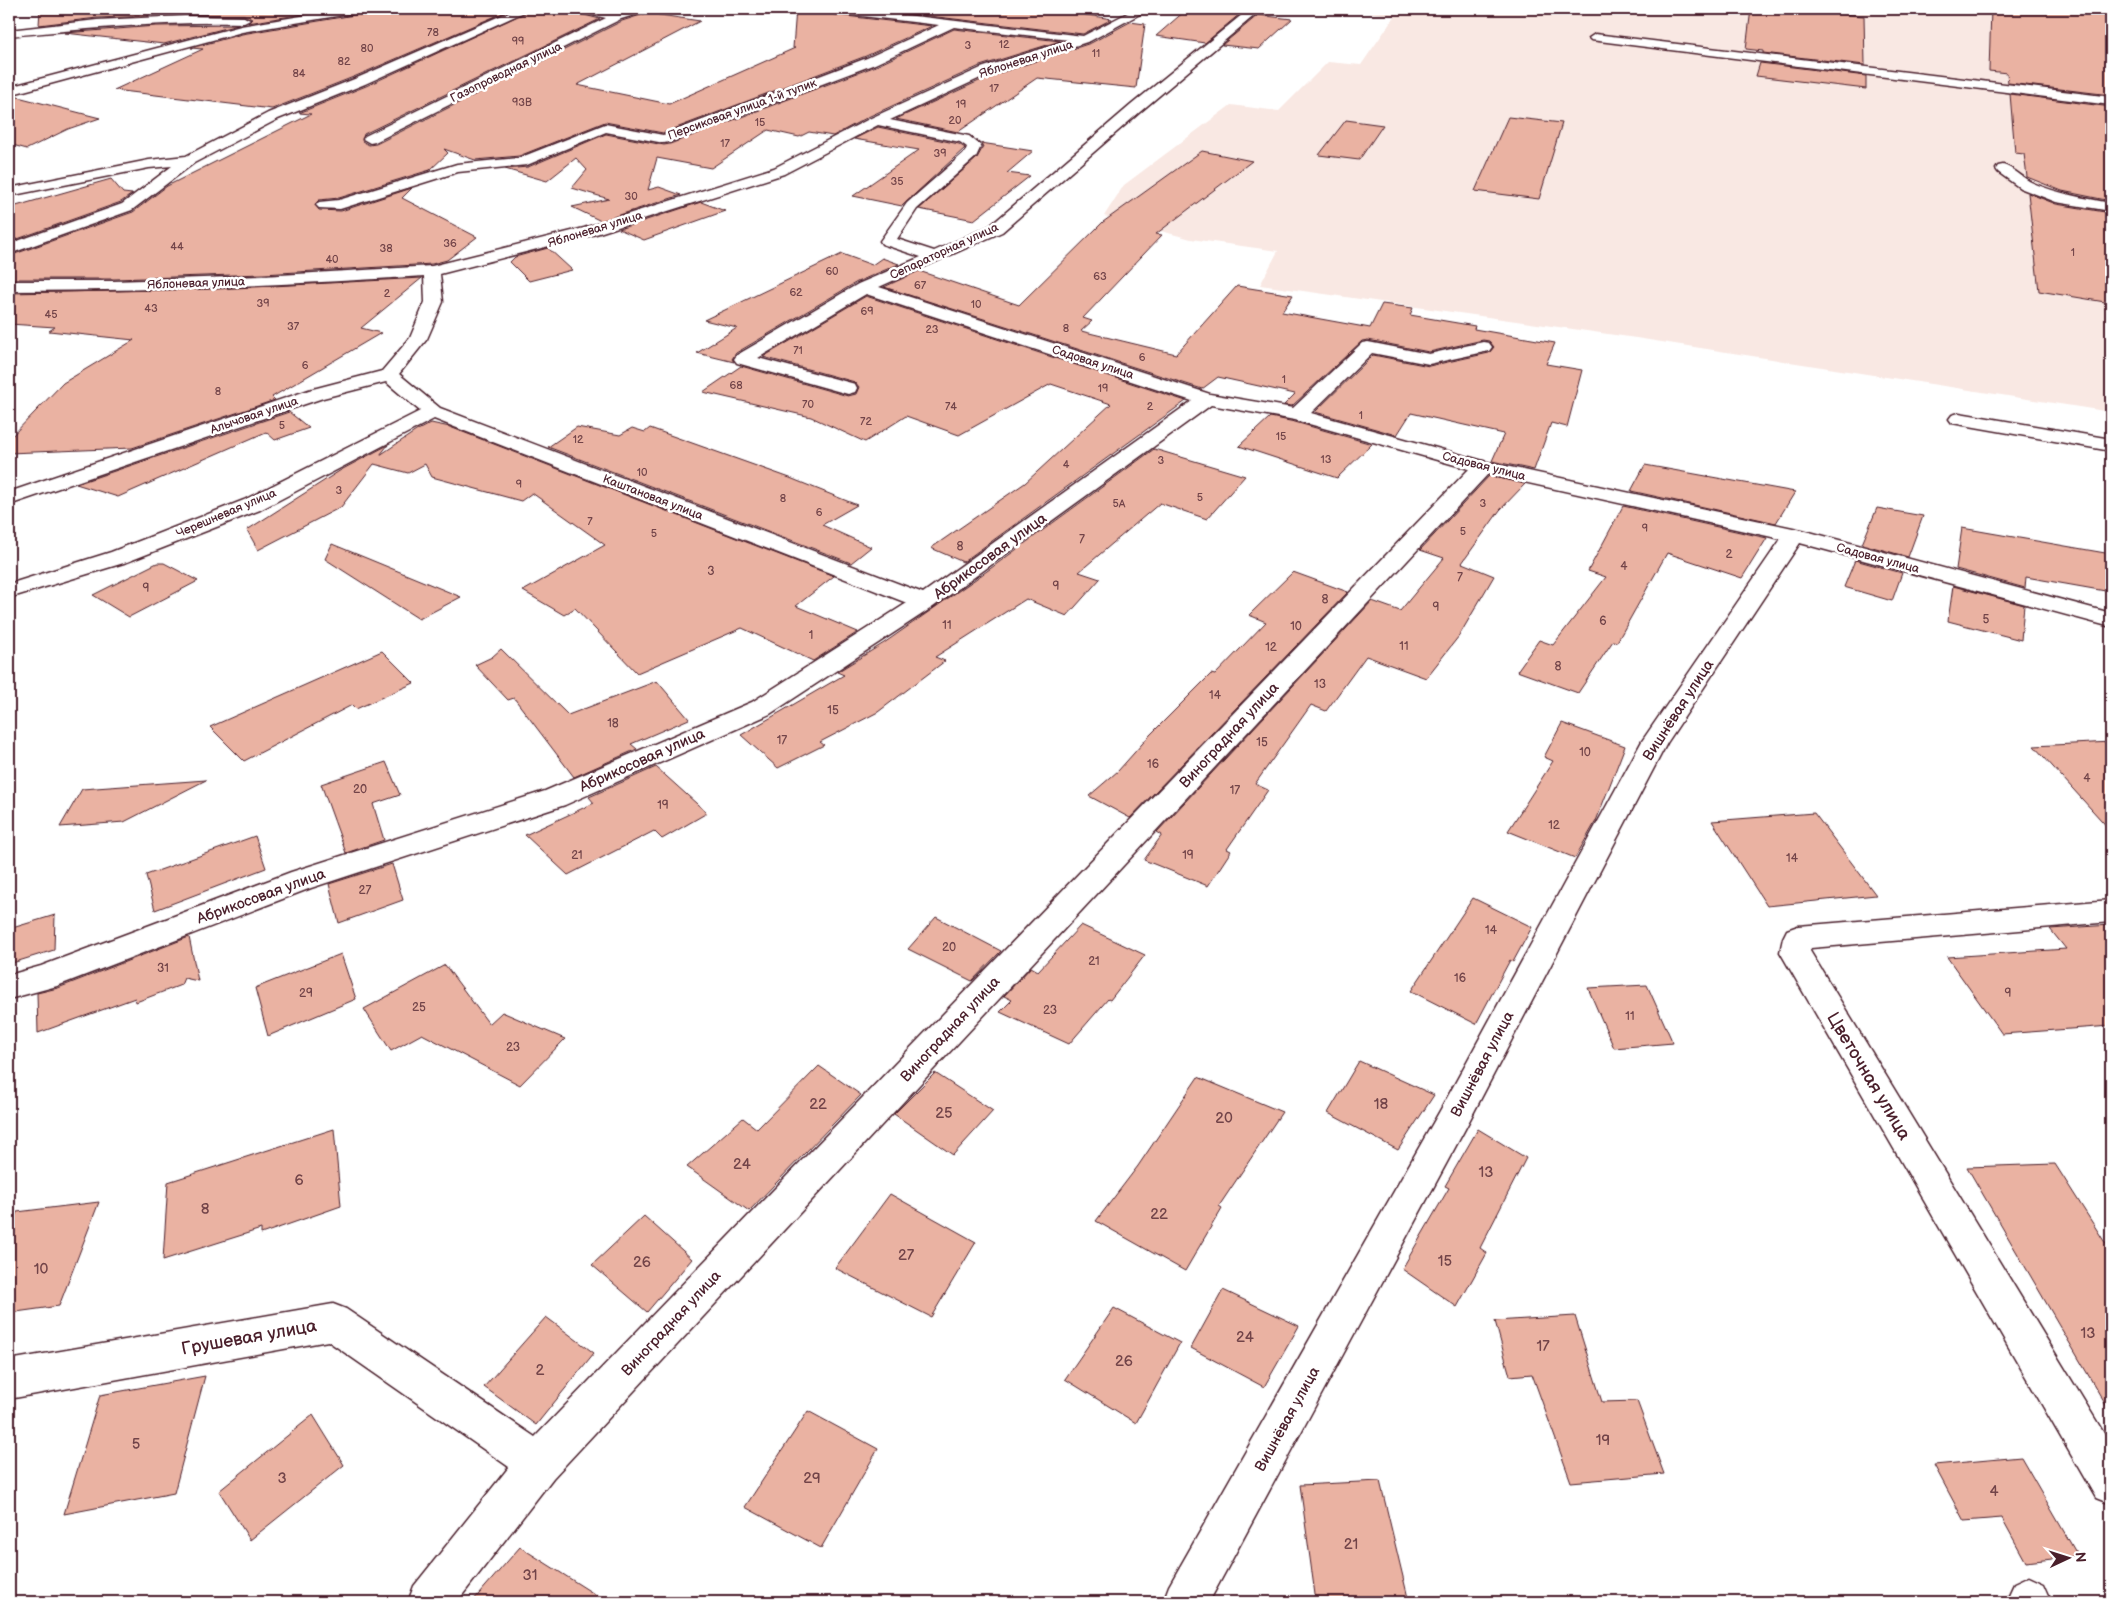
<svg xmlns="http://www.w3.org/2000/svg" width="2120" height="1611" viewBox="0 0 2120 1611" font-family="'Balsamiq Sans',sans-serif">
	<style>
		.built { fill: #f9e8e3 }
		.building { fill: #eab2a2; stroke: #4a1f2b }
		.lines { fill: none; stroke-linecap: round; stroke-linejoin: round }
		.minor-casing { stroke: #4a1f2b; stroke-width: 3 }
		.minor { fill: #fff; fill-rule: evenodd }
		.labels { text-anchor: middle; stroke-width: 5; stroke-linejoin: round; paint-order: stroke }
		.far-number-label { font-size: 11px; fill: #724449 }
		.far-street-label { font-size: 12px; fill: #4a1f2b; stroke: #fff }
		.number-label { font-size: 12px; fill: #724449 }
		.street-label { font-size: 15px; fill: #4a1f2b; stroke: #fff }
		.near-number-label { font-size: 15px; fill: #724449 }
		.near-street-label { font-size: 18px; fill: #4a1f2b; stroke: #fff }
	</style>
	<rect width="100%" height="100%" fill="#fff"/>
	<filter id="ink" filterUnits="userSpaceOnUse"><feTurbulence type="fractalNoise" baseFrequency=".02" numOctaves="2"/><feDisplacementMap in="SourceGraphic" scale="10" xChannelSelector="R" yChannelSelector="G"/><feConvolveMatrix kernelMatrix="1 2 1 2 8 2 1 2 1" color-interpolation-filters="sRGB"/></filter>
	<g filter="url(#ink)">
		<polygon class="built" points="1345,9 2111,9 2111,412 1636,338 1260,285 1278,251 1191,239 1104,216 1124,185 1231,105 1279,111 1328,62 1361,65 1395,16"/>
		<g class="building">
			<polygon points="40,9 142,9 149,16 97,18 39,25"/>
			<polygon points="198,9 334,9 248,23 252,19 244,15 170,15"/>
			<polygon points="368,9 512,9 356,76 272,109 114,90 203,49 191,48 242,34 360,14"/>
			<polygon points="533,9 572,9 576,13 600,19 364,134 362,141 369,145 376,144 622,21 647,13 700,21 577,85 669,104 795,48 793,48 796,9 821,9 828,14 932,26 866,56 663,133 605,122 519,156 475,160 444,149 448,153 430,170 339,198 319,200 315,204 319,210 341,211 412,188 402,198 477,237 447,260 432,264 263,274 114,279 9,279 9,256 133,212 167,186 311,114 299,113 366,86"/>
			<polygon points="869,9 1050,9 1112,19 1083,34"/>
			<polygon points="1210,9 1241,13 1205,43 1156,36 1186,10 1207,12"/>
			<polygon points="1751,9 1789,9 1864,16 1865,65 1763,53 1763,51 1746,49"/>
			<polygon points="1991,9 2111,9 2111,95 2008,83 2007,73 1989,71"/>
			<polygon points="1258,15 1292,19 1259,49 1222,45"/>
			<polygon points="1130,22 1145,24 1136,88 1037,78 958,132 896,119 990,76 1091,43"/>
			<polygon points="238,25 164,44 65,33 156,26"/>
			<polygon points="954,29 1060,41 980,66 870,116 833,136 809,132 799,137 768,130 711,168 657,158 648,190 659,187 681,195 601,221 572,207 609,199 572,188 587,170 576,158 547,181 505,169 528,167 606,134 664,145 670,144 876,66"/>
			<polygon points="1760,63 1866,76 1866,89 1756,76"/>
			<polygon points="2010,94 2111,107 2111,201 2062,191 2027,177 2024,154 2015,153"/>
			<polygon points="14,96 100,118 68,129 27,149 9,144 9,97"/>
			<polygon points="1508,117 1562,123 1539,199 1475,191"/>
			<polygon points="1346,120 1383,125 1359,160 1319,155"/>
			<polygon points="878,127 959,144 965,148 902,206 853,196 919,150 854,139"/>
			<polygon points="981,143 1033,151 1007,173 1030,176 974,220 919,209 977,158 983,147"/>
			<polygon points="1202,151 1252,161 1156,234 1162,235 1083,318 1092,321 1081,331 1176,354 1237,286 1293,295 1282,312 1370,328 1382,304 1413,308 1410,315 1475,326 1474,329 1555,343 1546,364 1582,370 1567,427 1551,423 1534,470 1492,461 1504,434 1411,413 1397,435 1315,412 1373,355 1429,366 1489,353 1494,347 1489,341 1483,340 1429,352 1368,340 1362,341 1292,406 1284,405 1295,394 1218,377 1202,389 884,287 919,271 1019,305 1103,222"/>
			<polygon points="111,179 123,193 132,194 121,202 9,242 9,208"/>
			<polygon points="2028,193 2056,204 2111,213 2111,303 2039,291"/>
			<polygon points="701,202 725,211 644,240 619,229"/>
			<polygon points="548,248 572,270 529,281 510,262 515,257"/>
			<polygon points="842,254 872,265 882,258 899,264 857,282 736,353 732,359 734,362 697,353 737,328 704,320"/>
			<polygon points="422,278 361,328 381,333 272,397 275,400 132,448 9,453 9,439 63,383 134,340 49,331 55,327 9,324 9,293 217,289"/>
			<polygon points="866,296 1186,401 963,562 931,548 1025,483 1111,404 1051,384 959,435 906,416 865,442 811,417 703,392 741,366 848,396 856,394 859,387 855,382 763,357"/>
			<polygon points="289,412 309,428 275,440 266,432 118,497 76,484"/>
			<polygon points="1270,417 1295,422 1372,444 1337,478 1239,446"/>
			<polygon points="431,423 450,427 834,576 796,606 858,632 813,661 742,628 637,673 575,608 564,615 523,591 605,545 532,493 521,501 432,477 425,464 408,473 374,464 341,507 258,550 247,530 341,470 388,445 380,455 416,431"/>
			<polygon points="577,427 620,435 632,428 645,432 650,428 790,478 857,505 822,525 871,547 851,563 548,447"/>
			<polygon points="1154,449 1245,476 1207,519 1160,503 1079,572 1100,579 1067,616 1026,599 935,657 945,661 878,712 820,742 824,745 778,768 741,735 844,675 837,672 884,643 987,571"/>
			<polygon points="1645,465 1795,492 1776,523 1631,491"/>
			<polygon points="1489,476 1525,484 1500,510 1462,563 1494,576 1459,636 1426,678 1366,656 1326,711 1311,705 1255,784 1268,790 1227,849 1231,851 1208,886 1144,860 1162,835 1157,832 1372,601 1400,611 1444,558 1420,550"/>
			<polygon points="1623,506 1767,538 1742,578 1667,553 1617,642 1613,641 1578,693 1517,671 1539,640 1553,645 1606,577 1588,571"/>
			<polygon points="1877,508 1923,516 1908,557 1862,544"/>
			<polygon points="1962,528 2111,554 2111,592 2026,577 2025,588 1956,569"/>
			<polygon points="332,544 461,597 419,619 325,559"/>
			<polygon points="1855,560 1902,573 1892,601 1844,587"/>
			<polygon points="157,563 164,563 198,581 129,617 93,595"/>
			<polygon points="1293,572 1348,592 1130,818 1089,796 1118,771 1150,735 1211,674 1215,675 1266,622 1249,615"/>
			<polygon points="1953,586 2024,605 2021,640 1948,621"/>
			<polygon points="501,649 568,715 657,681 689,719 631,744 637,749 574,777 514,698 508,700 475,665 492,657"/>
			<polygon points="382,651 414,683 356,709 352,705 244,761 210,727"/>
			<polygon points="1562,723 1625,746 1596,821 1575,858 1508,831 1553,761 1544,757"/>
			<polygon points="2111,742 2111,831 2034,746"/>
			<polygon points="386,762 400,795 373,804 384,840 346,853 321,784"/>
			<polygon points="656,767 707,813 662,839 654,831 568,875 525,835 594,803 589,797"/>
			<polygon points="206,780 124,822 60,827 82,789"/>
			<polygon points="1814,813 1876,895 1767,906 1712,821"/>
			<polygon points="255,836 266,868 155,910 146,875"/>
			<polygon points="392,864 403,900 339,923 329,884"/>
			<polygon points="1473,898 1532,927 1513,962 1510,960 1476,1024 1411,991"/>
			<polygon points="55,915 54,950 9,964 9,929"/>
			<polygon points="936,917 1001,951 972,981 908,949"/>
			<polygon points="1081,925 1145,955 1110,1000 1108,999 1069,1044 1000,1012 1012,1000 1004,996 1031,967 1038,971"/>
			<polygon points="2111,925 2111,1026 2002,1034 1947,957 2066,949 2050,929"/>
			<polygon points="189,937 198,981 184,978 181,985 136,1002 135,998 38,1033 37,993 58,988"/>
			<polygon points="341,954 356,999 268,1036 255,988"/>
			<polygon points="445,965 489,1024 502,1012 565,1039 520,1085 422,1034 391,1051 364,1009"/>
			<polygon points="1647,985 1673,1043 1614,1048 1588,988"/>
			<polygon points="1359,1061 1434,1095 1398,1150 1328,1113"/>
			<polygon points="819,1066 861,1095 749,1211 687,1167 743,1118 757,1129"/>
			<polygon points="935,1073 993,1111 953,1155 894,1114"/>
			<polygon points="1198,1077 1282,1112 1219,1206 1222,1208 1185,1271 1096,1221 1138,1166"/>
			<polygon points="334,1129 341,1206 261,1234 261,1229 163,1260 168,1182"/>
			<polygon points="1478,1129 1526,1158 1480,1248 1487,1253 1457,1307 1402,1269 1449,1188 1445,1186"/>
			<polygon points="2055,1164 2111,1252 2111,1414 1967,1167"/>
			<polygon points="890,1194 976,1242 931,1317 835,1268"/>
			<polygon points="99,1202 59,1306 9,1313 9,1231 17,1212"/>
			<polygon points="644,1216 692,1259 647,1312 592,1265"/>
			<polygon points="1223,1290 1299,1326 1264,1387 1191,1348"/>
			<polygon points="1114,1308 1180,1343 1136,1423 1065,1379"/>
			<polygon points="1575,1316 1602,1402 1637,1401 1664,1474 1571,1482 1532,1374 1510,1376 1495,1321"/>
			<polygon points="546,1317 594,1353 536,1425 484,1387"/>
			<polygon points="205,1376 174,1493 64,1514 100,1395"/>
			<polygon points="808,1411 878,1449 821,1548 745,1507"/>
			<polygon points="313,1415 344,1465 250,1540 219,1491"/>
			<polygon points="2021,1457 2078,1556 2026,1562 2002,1518 1964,1521 1934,1465"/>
			<polygon points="1380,1481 1409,1602 1316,1602 1300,1485"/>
			<polygon points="520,1547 607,1602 472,1602"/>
		</g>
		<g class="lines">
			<g class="minor-casing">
				<g id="minor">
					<polygon points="344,9 366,9 360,12 242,32 9,95 9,87 241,26"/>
					<polygon points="516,9 531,9 365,84 278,119 194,163 132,210 9,254 9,244 122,204 172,166 149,168 9,196 9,188 149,160 186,156 268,113 357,78"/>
					<polygon points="574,9 594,9 617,14 632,9 649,9 647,11 621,19 375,142 370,143 363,139 365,136 606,18 576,11"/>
					<path d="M823,9H855L1083,36L1135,9H1149L1090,41L989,74L890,120L969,136L981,146L976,157L917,209L897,239L934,251L990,226L1131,105L1249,9H1262L1141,111L1002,232L879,287L1210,394L1293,408L1362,343L1368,342L1429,354L1483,342L1489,343L1492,347L1489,351L1429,364L1372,353L1311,413L1487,462L1802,530L2111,613V627L1800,543L1667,743L1465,1129L1209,1602H1163L1169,1586L1441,1109L1642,741L1781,539L1488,474L553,1478L457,1602H408L414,1586L509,1467L328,1341L9,1399V1360L333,1304L346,1309L535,1437L1469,469L1295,420L1211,405L933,607L770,714L565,805L311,888L57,986L9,999V975L41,966L291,872L545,791L752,702L907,603L434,419L260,510L127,562L9,598V584L111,552L244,500L420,411L386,382L323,398L9,505V492L309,390L382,371L410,338L425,302L424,276C286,285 148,291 9,291V281H114L263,276L432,266L584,228L774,168L871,118L981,68L1069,40L954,27L875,64L669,142L664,143L606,132L527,165L458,172L340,209L319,208L316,205L319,202L339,200L457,164L519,158L605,124L663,135L867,58L939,25L828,12ZM878,125L960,142L967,147L965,152L907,203L880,241L882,244L921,257L858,284L737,355L734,359L737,363L848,394L855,392L857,388L855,384L758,358L866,294L1192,401L923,593L440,408L399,374L427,339L443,302L440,274L596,234L784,174Z"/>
					<path d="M185,16L244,17L250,20L244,23C165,21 87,29 9,36V30L97,20Z"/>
					<polygon points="1595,34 2111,97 2111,105 1591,40 1589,38"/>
					<path d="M2003,165C2014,168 2022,178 2033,183C2058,194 2084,198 2111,203V211L2056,202L2020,188L1998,172L1996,169L1998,166Z"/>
					<polygon points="1959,413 2111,439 2111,451 1952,423 1949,419 1952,415"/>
					<polygon points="2111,900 2111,922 1811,948 1810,951 2111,1445 2111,1504 2096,1498 1780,952 1783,938 1787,930 1798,926"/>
					<polygon points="2029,1577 2044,1584 2052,1602 2008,1602 2007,1599 2014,1584"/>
				</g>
			</g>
			<use href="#minor" class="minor"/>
		</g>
	</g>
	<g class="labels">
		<g class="far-number-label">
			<text x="433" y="36">78</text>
			<text x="518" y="45">99</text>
			<text x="1004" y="48">12</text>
			<text x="968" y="49">3</text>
			<text x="367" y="52">80</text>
			<text x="1096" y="57">11</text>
			<text x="344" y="65">82</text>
			<text x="299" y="77">84</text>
			<text x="994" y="92">17</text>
			<text x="522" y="106">93В</text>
			<text x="961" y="108">19</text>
			<text x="955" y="124">20</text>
			<text x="760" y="126">15</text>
			<text x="725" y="147">17</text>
			<text x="940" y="157">39</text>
			<text x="897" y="185">35</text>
			<text x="631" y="200">30</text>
			<text x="450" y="247">36</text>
			<text x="177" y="250">44</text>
			<text x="386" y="252">38</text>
			<text x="2073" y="256">1</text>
			<text x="332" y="263">40</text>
			<text x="832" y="275">60</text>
			<text x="1100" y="280">63</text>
			<text x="920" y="289">67</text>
			<text x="796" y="296">62</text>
			<text x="387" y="297">2</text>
			<text x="263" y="307">39</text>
			<text x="976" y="308">10</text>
			<text x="151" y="312">43</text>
			<text x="867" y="315">69</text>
			<text x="51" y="318">45</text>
			<text x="293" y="330">37</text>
			<text x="1066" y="332">8</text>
			<text x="932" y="333">23</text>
			<text x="798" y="354">71</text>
			<text x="1142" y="361">6</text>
			<text x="305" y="369">6</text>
			<text x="1284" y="383">1</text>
			<text x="736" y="389">68</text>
			<text x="1103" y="392">19</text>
			<text x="218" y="395">8</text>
			<text x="808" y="408">70</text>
			<text x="951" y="410">74</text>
			<text x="1150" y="410">2</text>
			<text x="1361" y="419">1</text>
			<text x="866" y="425">72</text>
			<text x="282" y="429">5</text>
			<text x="1281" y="440">15</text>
			<text x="578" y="443">12</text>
			<text x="1326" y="463">13</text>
			<text x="1161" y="464">3</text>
			<text x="1066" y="468">4</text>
			<text x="642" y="476">10</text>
			<text x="519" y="488">9</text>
			<text x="339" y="494">3</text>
			<text x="1200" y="501">5</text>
			<text x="783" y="502">8</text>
			<text x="1119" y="507">5А</text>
			<text x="1483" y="507">3</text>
			<text x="819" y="516">6</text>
			<text x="590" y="525">7</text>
			<text x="1645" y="532">9</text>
			<text x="1463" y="535">5</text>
			<text x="654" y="537">5</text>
		</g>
		<g class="far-street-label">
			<text transform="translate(1026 59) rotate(-18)" y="4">Яблоневая улица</text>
			<text transform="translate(506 72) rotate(-26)" y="4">Газопроводная улица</text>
			<text transform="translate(742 109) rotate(-20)" y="4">Персиковая улица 1-й тупик</text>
			<text transform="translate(595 229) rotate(-17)" y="4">Яблоневая улица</text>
			<text transform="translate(944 251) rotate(-25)" y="4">Сепараторная улица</text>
			<text transform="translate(196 283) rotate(-2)" y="4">Яблоневая улица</text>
			<text transform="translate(1093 362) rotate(18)" y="4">Садовая улица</text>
			<text transform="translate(254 415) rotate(-19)" y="4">Алычовая улица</text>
			<text transform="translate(1484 466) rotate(14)" y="4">Садовая улица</text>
			<text transform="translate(653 497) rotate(21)" y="4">Каштановая улица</text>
			<text transform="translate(226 513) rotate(-23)" y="4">Черешневая улица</text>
			<text transform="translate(1878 558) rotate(15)" y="4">Садовая улица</text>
		</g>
		<g class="number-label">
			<text x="1082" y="543">7</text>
			<text x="960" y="550">8</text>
			<text x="1729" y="558">2</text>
			<text x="1624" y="570">4</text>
			<text x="711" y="575">3</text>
			<text x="1460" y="581">7</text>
			<text x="1056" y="590">9</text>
			<text x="146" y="592">9</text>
			<text x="1325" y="603">8</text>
			<text x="1436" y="611">9</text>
			<text x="1986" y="623">5</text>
			<text x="1603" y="625">6</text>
			<text x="947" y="629">11</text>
			<text x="1296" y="630">10</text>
			<text x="811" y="639">1</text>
			<text x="1404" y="650">11</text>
			<text x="1271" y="651">12</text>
			<text x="1558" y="670">8</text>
			<text x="1320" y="688">13</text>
			<text x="1215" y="699">14</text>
			<text x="833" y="714">15</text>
			<text x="613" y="727">18</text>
			<text x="782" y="744">17</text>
			<text x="1262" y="746">15</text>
			<text x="1585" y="756">10</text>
			<text x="1153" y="768">16</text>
			<text x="2087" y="782">4</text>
			<text x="360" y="793">20</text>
			<text x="1235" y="794">17</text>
			<text x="663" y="809">19</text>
			<text x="1554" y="829">12</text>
			<text x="577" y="859">21</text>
			<text x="1188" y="859">19</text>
			<text x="1792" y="862">14</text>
			<text x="365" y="894">27</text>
			<text x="1491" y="934">14</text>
			<text x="949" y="951">20</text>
			<text x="1094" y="965">21</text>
			<text x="163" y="972">31</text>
			<text x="1460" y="982">16</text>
			<text x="306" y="997">29</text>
			<text x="2008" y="997">9</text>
			<text x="419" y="1011">25</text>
			<text x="1050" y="1014">23</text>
			<text x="1630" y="1020">11</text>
			<text x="513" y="1051">23</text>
		</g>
		<g class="street-label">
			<text transform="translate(990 556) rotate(-36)" y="5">Абрикосовая улица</text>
			<text transform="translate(1678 710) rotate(-57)" y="5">Вишнёвая улица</text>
			<text transform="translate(1229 735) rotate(-47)" y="5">Виноградная улица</text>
			<text transform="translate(642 760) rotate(-24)" y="5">Абрикосовая улица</text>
			<text transform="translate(261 896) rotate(-20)" y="5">Абрикосовая улица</text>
			<text transform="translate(950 1029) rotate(-47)" y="5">Виноградная улица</text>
			<text transform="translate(1482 1064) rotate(-62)" y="5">Вишнёвая улица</text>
			<text transform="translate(671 1323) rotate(-47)" y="5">Виноградная улица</text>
			<text transform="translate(1287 1419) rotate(-61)" y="5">Вишнёвая улица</text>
		</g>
		<g class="near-number-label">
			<text x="818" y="1109">22</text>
			<text x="1381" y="1109">18</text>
			<text x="944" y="1118">25</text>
			<text x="1224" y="1123">20</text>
			<text x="742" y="1169">24</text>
			<text x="1486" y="1177">13</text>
			<text x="299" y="1185">6</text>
			<text x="205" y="1214">8</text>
			<text x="1159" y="1219">22</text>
			<text x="906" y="1260">27</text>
			<text x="1445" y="1266">15</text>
			<text x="642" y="1267">26</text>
			<text x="41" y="1274">10</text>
			<text x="2088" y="1338">13</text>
			<text x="1245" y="1342">24</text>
			<text x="1543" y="1351">17</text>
			<text x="1124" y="1366">26</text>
			<text x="540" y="1375">2</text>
			<text x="1603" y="1445">19</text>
			<text x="136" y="1449">5</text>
			<text x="282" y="1483">3</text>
			<text x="812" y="1483">29</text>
			<text x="1994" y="1496">4</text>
			<text x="1351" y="1549">21</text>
			<text x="530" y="1580">31</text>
		</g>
		<g class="near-street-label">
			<text transform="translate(1869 1076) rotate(59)" y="6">Цветочная улица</text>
			<text transform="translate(249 1337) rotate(-10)" y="6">Грушевая улица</text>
		</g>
	</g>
	<rect width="2120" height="1611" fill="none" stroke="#fff" stroke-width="30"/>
	<rect x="15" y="15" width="2090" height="1581" fill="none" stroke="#4a1f2b" stroke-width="2" filter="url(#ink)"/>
	<g transform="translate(2068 1558) rotate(86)" stroke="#ffffff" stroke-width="4" paint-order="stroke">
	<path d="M0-4L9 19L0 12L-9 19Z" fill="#4a1f2b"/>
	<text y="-8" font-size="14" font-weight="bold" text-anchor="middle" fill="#4a1f2b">N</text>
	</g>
</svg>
